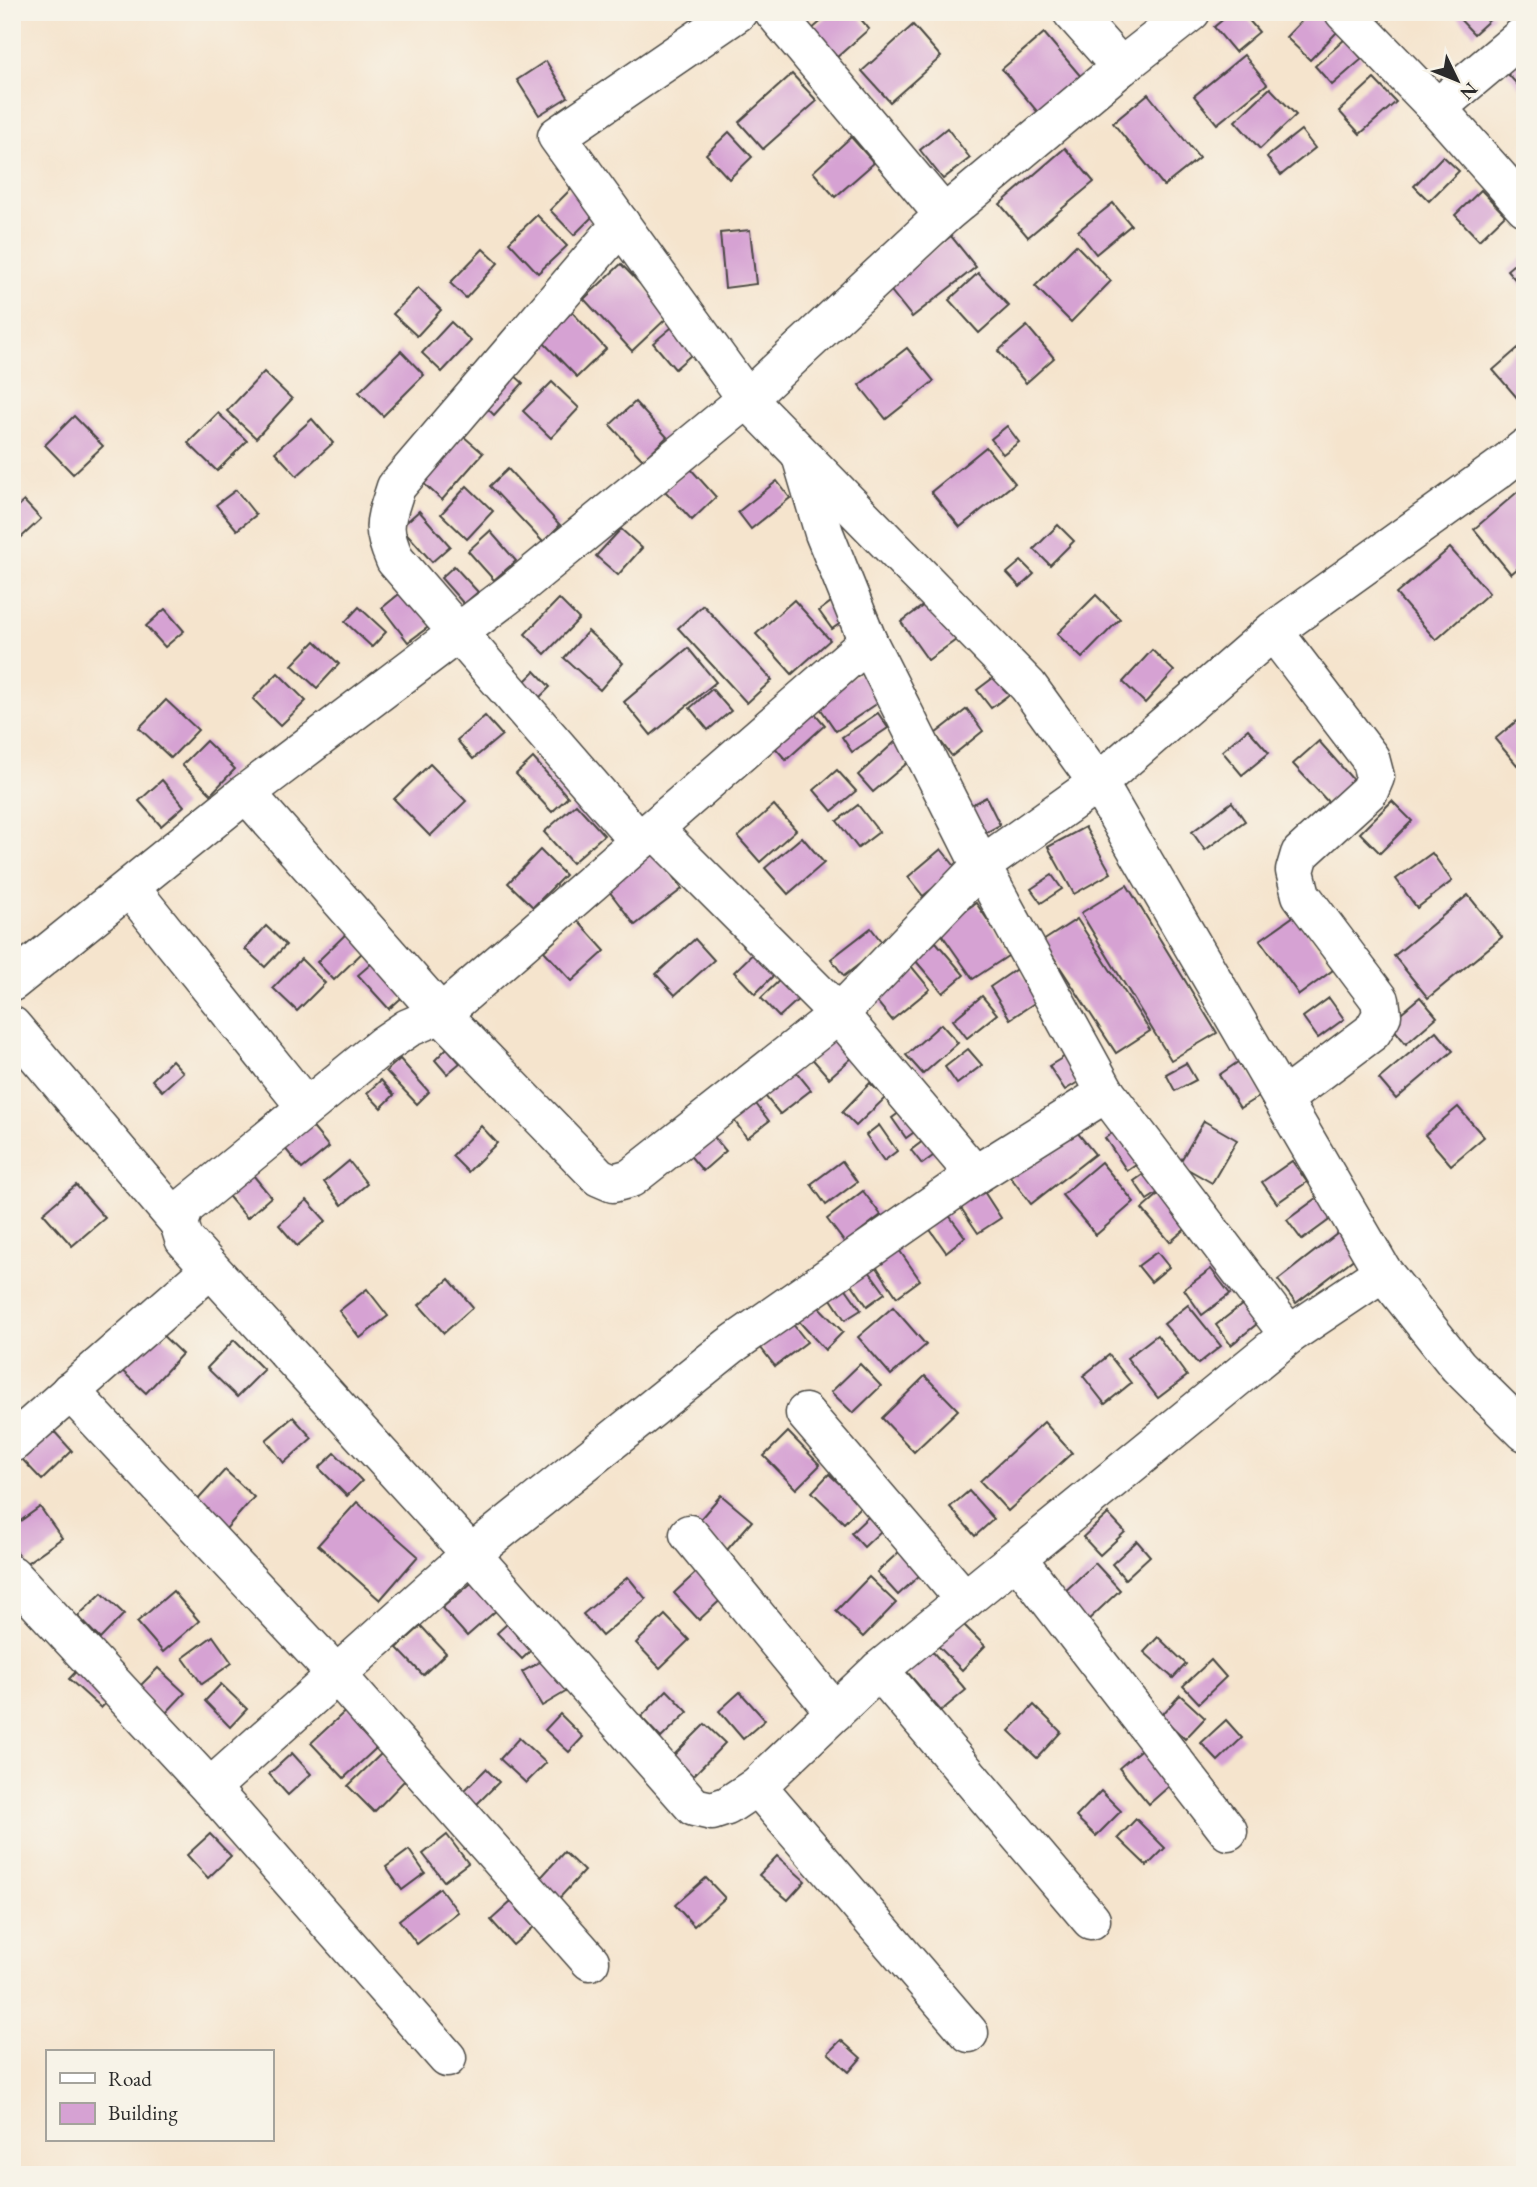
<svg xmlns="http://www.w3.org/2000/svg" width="1537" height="2187" viewBox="0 0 1537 2187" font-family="'EB Garamond',serif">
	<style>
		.building { fill: #d6a2d3 }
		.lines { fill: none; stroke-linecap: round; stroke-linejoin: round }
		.street-casing { stroke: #494743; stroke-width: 41 }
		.street { stroke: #fff; stroke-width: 38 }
	</style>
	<rect width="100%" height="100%" fill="#f7f3e8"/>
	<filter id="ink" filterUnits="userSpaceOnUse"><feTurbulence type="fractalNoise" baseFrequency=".0143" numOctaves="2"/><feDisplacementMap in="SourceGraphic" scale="14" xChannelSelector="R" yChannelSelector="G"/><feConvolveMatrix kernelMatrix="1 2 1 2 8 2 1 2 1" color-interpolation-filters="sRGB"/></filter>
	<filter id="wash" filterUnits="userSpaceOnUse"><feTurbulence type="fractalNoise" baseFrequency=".00686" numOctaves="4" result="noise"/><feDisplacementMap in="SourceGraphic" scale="28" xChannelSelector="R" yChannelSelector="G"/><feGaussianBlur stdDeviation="1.57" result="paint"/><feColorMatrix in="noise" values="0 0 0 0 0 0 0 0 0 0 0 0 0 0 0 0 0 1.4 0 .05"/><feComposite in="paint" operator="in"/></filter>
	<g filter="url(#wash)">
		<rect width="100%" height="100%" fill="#f5e4cd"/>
		<g id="blocks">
			<g class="building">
				<polygon points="798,12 816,12 804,21"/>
				<polygon points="832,12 855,12 869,29 836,58 811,30"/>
				<polygon points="1232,12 1242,12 1259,32 1235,52 1214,27"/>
				<polygon points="1310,12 1323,12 1340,29 1310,60 1286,37"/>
				<polygon points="1453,12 1490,12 1494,16 1474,34"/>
				<polygon points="913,25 941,57 890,102 862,71"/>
				<polygon points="1044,33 1088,85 1045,121 1002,69"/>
				<polygon points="1345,39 1362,59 1332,85 1315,66"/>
				<polygon points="1244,55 1267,84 1217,124 1194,96"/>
				<polygon points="1525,55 1525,93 1506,72"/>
				<polygon points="546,61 568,97 539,115 517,80"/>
				<polygon points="792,74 817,101 763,149 739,122"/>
				<polygon points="1374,79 1396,102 1360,134 1339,111"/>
				<polygon points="1270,88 1296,115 1260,149 1235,121"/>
				<polygon points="1148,94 1199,158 1164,186 1113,123"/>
				<polygon points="947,128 970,158 943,179 920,150"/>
				<polygon points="1301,130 1315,148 1281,175 1267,157"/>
				<polygon points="729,132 752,157 729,179 706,154"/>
				<polygon points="851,137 874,163 835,197 813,172"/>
				<polygon points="1065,148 1094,182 1028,237 1000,204"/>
				<polygon points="1443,156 1459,171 1429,201 1414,186"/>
				<polygon points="573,187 597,212 574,235 550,210"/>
				<polygon points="1481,190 1505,215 1479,240 1455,215"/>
				<polygon points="1113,203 1131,225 1096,254 1078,231"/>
				<polygon points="537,215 567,246 538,273 509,242"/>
				<polygon points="750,230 756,284 725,288 720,233"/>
				<polygon points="951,236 976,267 912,317 888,287"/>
				<polygon points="1076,245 1111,281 1071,322 1035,286"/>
				<polygon points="483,249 498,263 466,298 450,283"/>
				<polygon points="1525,255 1525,291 1507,270"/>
				<polygon points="621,264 670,315 632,351 584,299"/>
				<polygon points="978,273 1009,306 979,333 949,300"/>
				<polygon points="418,288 441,310 417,336 393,314"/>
				<polygon points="572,312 606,349 577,377 542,341"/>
				<polygon points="451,322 471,341 442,372 422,353"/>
				<polygon points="677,323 699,348 675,369 653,343"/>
				<polygon points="1027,326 1054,358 1026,383 998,351"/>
				<polygon points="1525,342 1525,395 1519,400 1493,370"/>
				<polygon points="907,348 934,381 886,419 859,385"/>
				<polygon points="401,351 424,375 383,416 359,392"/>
				<polygon points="264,372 292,399 256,438 227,411"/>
				<polygon points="513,374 523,383 494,415 484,405"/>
				<polygon points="552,382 579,408 551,438 523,411"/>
				<polygon points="635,402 667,437 643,460 610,425"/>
				<polygon points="218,413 247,441 217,471 188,443"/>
				<polygon points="74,416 103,446 73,474 45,445"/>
				<polygon points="312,419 333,443 297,476 275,452"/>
				<polygon points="1007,426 1019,442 1003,454 991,439"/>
				<polygon points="463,436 483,453 442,500 422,482"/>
				<polygon points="986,447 1015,483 960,527 931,492"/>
				<polygon points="689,467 716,497 692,520 664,490"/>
				<polygon points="508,469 560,525 543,542 490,486"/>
				<polygon points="777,481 790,498 751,529 738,512"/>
				<polygon points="467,486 493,511 467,539 441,514"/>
				<polygon points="1522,488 1525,491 1525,562 1511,574 1474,529"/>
				<polygon points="236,490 256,515 237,530 216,505"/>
				<polygon points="24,501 41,519 12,546 12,512"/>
				<polygon points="419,511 450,546 432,562 401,527"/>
				<polygon points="1058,525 1074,541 1050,565 1034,549"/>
				<polygon points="621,529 642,548 618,575 596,556"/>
				<polygon points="490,531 516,561 494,580 468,551"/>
				<polygon points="1450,548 1489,593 1436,640 1396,594"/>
				<polygon points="1021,561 1034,574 1020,587 1007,573"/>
				<polygon points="454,566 478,592 464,604 441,578"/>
				<polygon points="404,590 431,625 408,642 382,608"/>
				<polygon points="1096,595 1120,619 1082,658 1057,634"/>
				<polygon points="839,596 852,615 832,629 819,611"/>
				<polygon points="559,599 579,619 545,654 525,634"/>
				<polygon points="794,600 830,640 792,674 756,634"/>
				<polygon points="928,602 956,640 928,660 901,622"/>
				<polygon points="703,605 772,680 747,703 678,628"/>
				<polygon points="359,607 386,632 372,647 345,622"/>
				<polygon points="165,609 184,631 165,647 146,626"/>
				<polygon points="588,631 623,663 600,690 564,658"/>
				<polygon points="315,641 339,664 317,688 292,665"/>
				<polygon points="688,648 716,682 651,735 624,702"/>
				<polygon points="1152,650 1174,671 1145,703 1123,682"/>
				<polygon points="535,671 550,687 533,704 518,688"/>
				<polygon points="862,671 881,701 836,731 816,702"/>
				<polygon points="278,673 306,701 280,726 253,699"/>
				<polygon points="997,675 1011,693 991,708 977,690"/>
				<polygon points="712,689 731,711 708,730 690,708"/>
				<polygon points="166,700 198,730 171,758 139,728"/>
				<polygon points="804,701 825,725 786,760 764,735"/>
				<polygon points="967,709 983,731 952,756 935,734"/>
				<polygon points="878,713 888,728 852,752 842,737"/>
				<polygon points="1525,714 1525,758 1517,765 1495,739"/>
				<polygon points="485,716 502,735 473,759 457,740"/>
				<polygon points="1248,729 1269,753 1242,775 1222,751"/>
				<polygon points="206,741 235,769 211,794 182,765"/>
				<polygon points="896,741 912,759 873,792 858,775"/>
				<polygon points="1319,741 1354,781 1329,803 1293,764"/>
				<polygon points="533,758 568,797 552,812 516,774"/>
				<polygon points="430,764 466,801 430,836 394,799"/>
				<polygon points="837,770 856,791 832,811 814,790"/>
				<polygon points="162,780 184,806 161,826 139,801"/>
				<polygon points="986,797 1000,825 980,836 965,808"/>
				<polygon points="1392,801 1412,821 1380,853 1360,833"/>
				<polygon points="1232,802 1245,821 1205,850 1192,832"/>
				<polygon points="576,804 604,835 572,863 544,832"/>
				<polygon points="774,805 796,830 760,862 738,837"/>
				<polygon points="858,805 879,832 858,848 837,821"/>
				<polygon points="1085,827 1111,873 1074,894 1048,847"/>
				<polygon points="802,837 824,863 788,894 765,868"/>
				<polygon points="941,849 957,869 923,896 908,877"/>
				<polygon points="540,850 565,875 533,907 508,883"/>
				<polygon points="654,851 682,889 635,925 606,887"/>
				<polygon points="1432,853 1452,881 1417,908 1396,879"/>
				<polygon points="1052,875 1062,889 1041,903 1031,889"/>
				<polygon points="1127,885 1217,1033 1171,1060 1081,913"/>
				<polygon points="1468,895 1502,937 1428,998 1394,956"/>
				<polygon points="976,903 1011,954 973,979 938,929"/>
				<polygon points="1294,916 1333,970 1299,995 1260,940"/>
				<polygon points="1077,919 1150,1031 1116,1053 1043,941"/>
				<polygon points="577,920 605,951 572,981 544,951"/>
				<polygon points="266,926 286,945 265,967 245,949"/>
				<polygon points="871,928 884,945 844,976 831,959"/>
				<polygon points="349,931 366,949 334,980 317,962"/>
				<polygon points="695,939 714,960 675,995 656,974"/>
				<polygon points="936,942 964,975 943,993 915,960"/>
				<polygon points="764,943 784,965 755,994 734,972"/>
				<polygon points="378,958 408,992 389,1009 358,975"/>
				<polygon points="301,959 325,983 297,1011 273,988"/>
				<polygon points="907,961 930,989 892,1020 869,992"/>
				<polygon points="1018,968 1039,1000 1010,1019 990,987"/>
				<polygon points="784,976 802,996 779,1017 761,998"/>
				<polygon points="982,996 997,1014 967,1038 953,1020"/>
				<polygon points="1420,997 1437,1017 1406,1044 1389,1023"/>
				<polygon points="1329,998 1344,1019 1318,1038 1303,1017"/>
				<polygon points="941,1024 958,1043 923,1074 906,1055"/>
				<polygon points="826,1027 853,1057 829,1078 802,1047"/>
				<polygon points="1436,1031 1453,1051 1396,1099 1379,1079"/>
				<polygon points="447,1048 460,1063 447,1074 435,1060"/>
				<polygon points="968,1049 982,1065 957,1084 945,1067"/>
				<polygon points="1072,1052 1088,1076 1065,1090 1049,1066"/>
				<polygon points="400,1059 429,1092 417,1104 386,1071"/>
				<polygon points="786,1059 811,1090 780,1114 755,1084"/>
				<polygon points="172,1060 183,1072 162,1091 152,1080"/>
				<polygon points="1241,1060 1263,1094 1240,1108 1219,1075"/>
				<polygon points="1186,1063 1196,1080 1175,1091 1166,1074"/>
				<polygon points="381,1080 394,1095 381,1108 367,1093"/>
				<polygon points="870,1083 885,1098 856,1126 842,1112"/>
				<polygon points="747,1092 769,1121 747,1138 725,1108"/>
				<polygon points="907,1107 921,1127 906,1138 892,1118"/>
				<polygon points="1458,1107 1484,1137 1451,1165 1425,1135"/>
				<polygon points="1204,1121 1237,1140 1212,1183 1179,1164"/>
				<polygon points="1127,1123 1149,1156 1127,1171 1105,1138"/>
				<polygon points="310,1124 329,1147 302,1169 283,1146"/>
				<polygon points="703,1124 726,1151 703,1171 680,1144"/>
				<polygon points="879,1125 897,1151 884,1161 866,1135"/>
				<polygon points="481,1126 497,1143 468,1172 452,1156"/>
				<polygon points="1072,1126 1095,1154 1031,1204 1009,1175"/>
				<polygon points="931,1135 941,1150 922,1164 911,1150"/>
				<polygon points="349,1161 367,1184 342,1205 324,1182"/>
				<polygon points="842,1161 857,1182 826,1205 811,1184"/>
				<polygon points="1292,1161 1307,1182 1277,1203 1262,1182"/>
				<polygon points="1101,1162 1134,1202 1096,1235 1062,1195"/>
				<polygon points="1154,1167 1167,1187 1147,1200 1134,1181"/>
				<polygon points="249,1170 271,1197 247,1218 224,1191"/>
				<polygon points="76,1185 105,1218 72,1246 43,1213"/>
				<polygon points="981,1187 1001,1218 978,1233 957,1202"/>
				<polygon points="1167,1187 1195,1221 1170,1242 1142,1209"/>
				<polygon points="863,1191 881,1215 845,1243 827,1219"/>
				<polygon points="1317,1198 1332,1218 1302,1240 1287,1220"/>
				<polygon points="307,1200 326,1221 297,1246 279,1225"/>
				<polygon points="945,1210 965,1237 946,1252 926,1224"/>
				<polygon points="1342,1230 1360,1254 1296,1303 1278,1280"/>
				<polygon points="895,1244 920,1280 897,1297 872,1260"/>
				<polygon points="1157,1252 1169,1267 1151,1282 1138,1266"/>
				<polygon points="866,1267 885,1293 867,1306 849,1280"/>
				<polygon points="1211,1269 1230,1294 1202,1315 1184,1289"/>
				<polygon points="449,1279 473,1307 444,1333 419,1305"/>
				<polygon points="842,1283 861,1310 845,1320 827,1293"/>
				<polygon points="367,1289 388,1316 360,1338 339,1311"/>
				<polygon points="813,1301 843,1332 825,1350 795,1317"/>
				<polygon points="1243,1304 1258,1323 1231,1345 1216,1325"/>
				<polygon points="1188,1305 1221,1346 1198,1364 1164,1324"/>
				<polygon points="893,1307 926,1345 891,1375 858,1337"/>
				<polygon points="788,1318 807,1342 775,1366 757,1343"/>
				<polygon points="156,1329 182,1354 146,1393 119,1368"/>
				<polygon points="1157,1335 1187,1376 1158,1398 1127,1358"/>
				<polygon points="234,1340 264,1370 237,1397 207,1368"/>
				<polygon points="1109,1355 1131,1383 1105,1404 1083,1376"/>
				<polygon points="860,1364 881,1386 853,1413 831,1392"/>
				<polygon points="925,1376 958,1410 914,1452 882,1418"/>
				<polygon points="293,1417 312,1438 284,1463 266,1440"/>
				<polygon points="1044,1422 1072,1453 1008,1511 980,1481"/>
				<polygon points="52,1429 72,1451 42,1480 21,1458"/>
				<polygon points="788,1432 820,1465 796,1489 764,1456"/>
				<polygon points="335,1453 362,1481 347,1496 319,1468"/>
				<polygon points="225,1470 254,1497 225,1530 195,1503"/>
				<polygon points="829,1474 862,1505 844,1523 812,1492"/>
				<polygon points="969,1491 994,1519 975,1536 950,1507"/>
				<polygon points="721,1495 752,1521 727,1550 696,1524"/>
				<polygon points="357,1502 418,1556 380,1600 318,1545"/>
				<polygon points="40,1507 62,1538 25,1564 12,1546 12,1527"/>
				<polygon points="1108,1514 1125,1532 1100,1555 1083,1537"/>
				<polygon points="868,1517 881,1531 864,1547 851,1533"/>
				<polygon points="1137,1541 1150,1556 1125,1579 1112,1564"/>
				<polygon points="900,1551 920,1575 898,1595 877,1572"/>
				<polygon points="1095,1563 1120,1590 1086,1622 1060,1596"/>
				<polygon points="703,1566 728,1593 699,1620 674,1593"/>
				<polygon points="482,1574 506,1602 467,1636 442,1608"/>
				<polygon points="628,1577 646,1599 602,1636 583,1614"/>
				<polygon points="869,1577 896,1603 863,1637 836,1611"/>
				<polygon points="173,1591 199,1621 163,1652 137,1622"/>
				<polygon points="102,1593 124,1614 100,1639 78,1616"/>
				<polygon points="517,1615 541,1641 522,1659 497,1633"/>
				<polygon points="665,1615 689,1640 660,1668 636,1643"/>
				<polygon points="959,1620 985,1646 962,1670 936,1644"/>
				<polygon points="421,1626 446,1653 423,1675 397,1648"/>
				<polygon points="213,1636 232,1663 202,1684 183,1658"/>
				<polygon points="1158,1637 1186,1664 1173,1678 1144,1652"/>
				<polygon points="925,1643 966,1690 941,1711 901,1665"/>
				<polygon points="549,1657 569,1690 542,1706 522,1672"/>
				<polygon points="1211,1660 1226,1677 1199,1703 1183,1686"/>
				<polygon points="86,1661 118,1690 101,1708 69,1679"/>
				<polygon points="158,1668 185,1693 163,1716 137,1689"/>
				<polygon points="221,1684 247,1709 230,1727 205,1701"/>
				<polygon points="667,1690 688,1712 661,1738 641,1717"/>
				<polygon points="740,1692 765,1720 743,1739 719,1711"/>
				<polygon points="1180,1695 1205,1718 1185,1739 1161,1716"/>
				<polygon points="352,1705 384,1741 344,1778 311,1743"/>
				<polygon points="1034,1705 1061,1732 1037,1758 1009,1731"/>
				<polygon points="560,1714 583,1737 569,1752 545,1730"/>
				<polygon points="1226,1720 1242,1738 1218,1761 1201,1743"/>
				<polygon points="705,1724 725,1743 693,1776 673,1756"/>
				<polygon points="519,1738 546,1763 526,1783 500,1759"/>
				<polygon points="1145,1746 1175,1781 1149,1804 1119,1768"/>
				<polygon points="292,1753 311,1774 288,1795 269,1774"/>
				<polygon points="381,1754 406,1779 374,1812 348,1786"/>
				<polygon points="486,1769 499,1782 474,1807 461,1794"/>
				<polygon points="1101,1791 1121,1811 1096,1836 1076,1817"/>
				<polygon points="1136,1819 1165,1848 1147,1866 1118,1838"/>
				<polygon points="210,1834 231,1856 208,1878 187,1855"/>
				<polygon points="447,1835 468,1863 444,1881 423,1854"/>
				<polygon points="409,1850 425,1873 402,1890 386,1867"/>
				<polygon points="564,1852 584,1871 555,1903 535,1884"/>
				<polygon points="777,1856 805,1881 788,1900 759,1875"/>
				<polygon points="706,1878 725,1898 694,1926 675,1905"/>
				<polygon points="440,1888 458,1912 417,1944 399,1920"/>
				<polygon points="511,1902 534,1927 513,1945 491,1920"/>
				<polygon points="841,2040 861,2058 849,2072 828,2053"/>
			</g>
		</g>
	</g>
	<g filter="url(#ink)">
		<use href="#blocks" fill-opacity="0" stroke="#494743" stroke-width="2"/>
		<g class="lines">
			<g class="street-casing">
				<g id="street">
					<polyline points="738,12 557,136 747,399 1028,686 1098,783 1383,1272 1458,1366 1525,1432"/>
					<polyline points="774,12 944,215"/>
					<polyline points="1072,12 1121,67"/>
					<polyline points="1344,12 1437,108"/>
					<polyline points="1525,34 1437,108 1525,207"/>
					<path d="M621,224L396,487C385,522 380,526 395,560L639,841"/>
					<polyline points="802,459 824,533 868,642 981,866 1106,1093 1289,1335"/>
					<polyline points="1273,631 1370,758 1375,777 1369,791 1300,854 1295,871 1301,895 1380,1000 1382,1015 1372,1032 1283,1099"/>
					<polyline points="868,642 441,1014 408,1028 383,1045 185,1207 179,1223 184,1239 471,1554 694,1807 712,1811 727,1806 757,1786 879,1670 1289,1335 1383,1272"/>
					<polyline points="246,793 441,1014 599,1177 613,1183 631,1178 839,1014 981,866 1098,783 1273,631 1500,468 1525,448"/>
					<polyline points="654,829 839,1014 975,1175"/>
					<polyline points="130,888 306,1107"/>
					<polyline points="12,982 246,793 512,592 747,399 944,215 1121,67 1191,12"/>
					<polyline points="12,1026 179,1223"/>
					<polyline points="70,1391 336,1674 590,1961"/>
					<polyline points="805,1413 965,1600"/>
					<polyline points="12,1443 210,1269"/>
					<polyline points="689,1534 835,1712"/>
					<polyline points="1017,1558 1228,1831"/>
					<polyline points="12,1575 210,1788 447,2058"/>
					<polyline points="879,1670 1091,1920"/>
					<polyline points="757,1786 969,2033"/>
					<polyline points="210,1788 471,1554 730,1346 975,1175 1106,1093"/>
				</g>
			</g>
			<use href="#street" class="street"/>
		</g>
	</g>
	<rect width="1537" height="2187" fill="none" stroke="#f7f3e8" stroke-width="42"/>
	<rect x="46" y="2050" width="228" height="91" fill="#f7f3e8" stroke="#a5a39c" stroke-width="2"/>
	<rect x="60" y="2073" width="35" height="10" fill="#ffffff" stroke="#a5a39c" stroke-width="2"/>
	<text x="108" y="2086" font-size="21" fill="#2b2b2b">Road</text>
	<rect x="60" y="2103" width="35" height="21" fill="#d6a2d3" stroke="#a5a39c" stroke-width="2"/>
	<text x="108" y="2120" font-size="21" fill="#2b2b2b">Building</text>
	<g transform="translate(1457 80) rotate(133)" stroke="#f7f3e8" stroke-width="5" paint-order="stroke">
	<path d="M0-5L12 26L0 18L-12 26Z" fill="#2b2b2b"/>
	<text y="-10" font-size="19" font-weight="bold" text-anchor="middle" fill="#2b2b2b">N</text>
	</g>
</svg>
